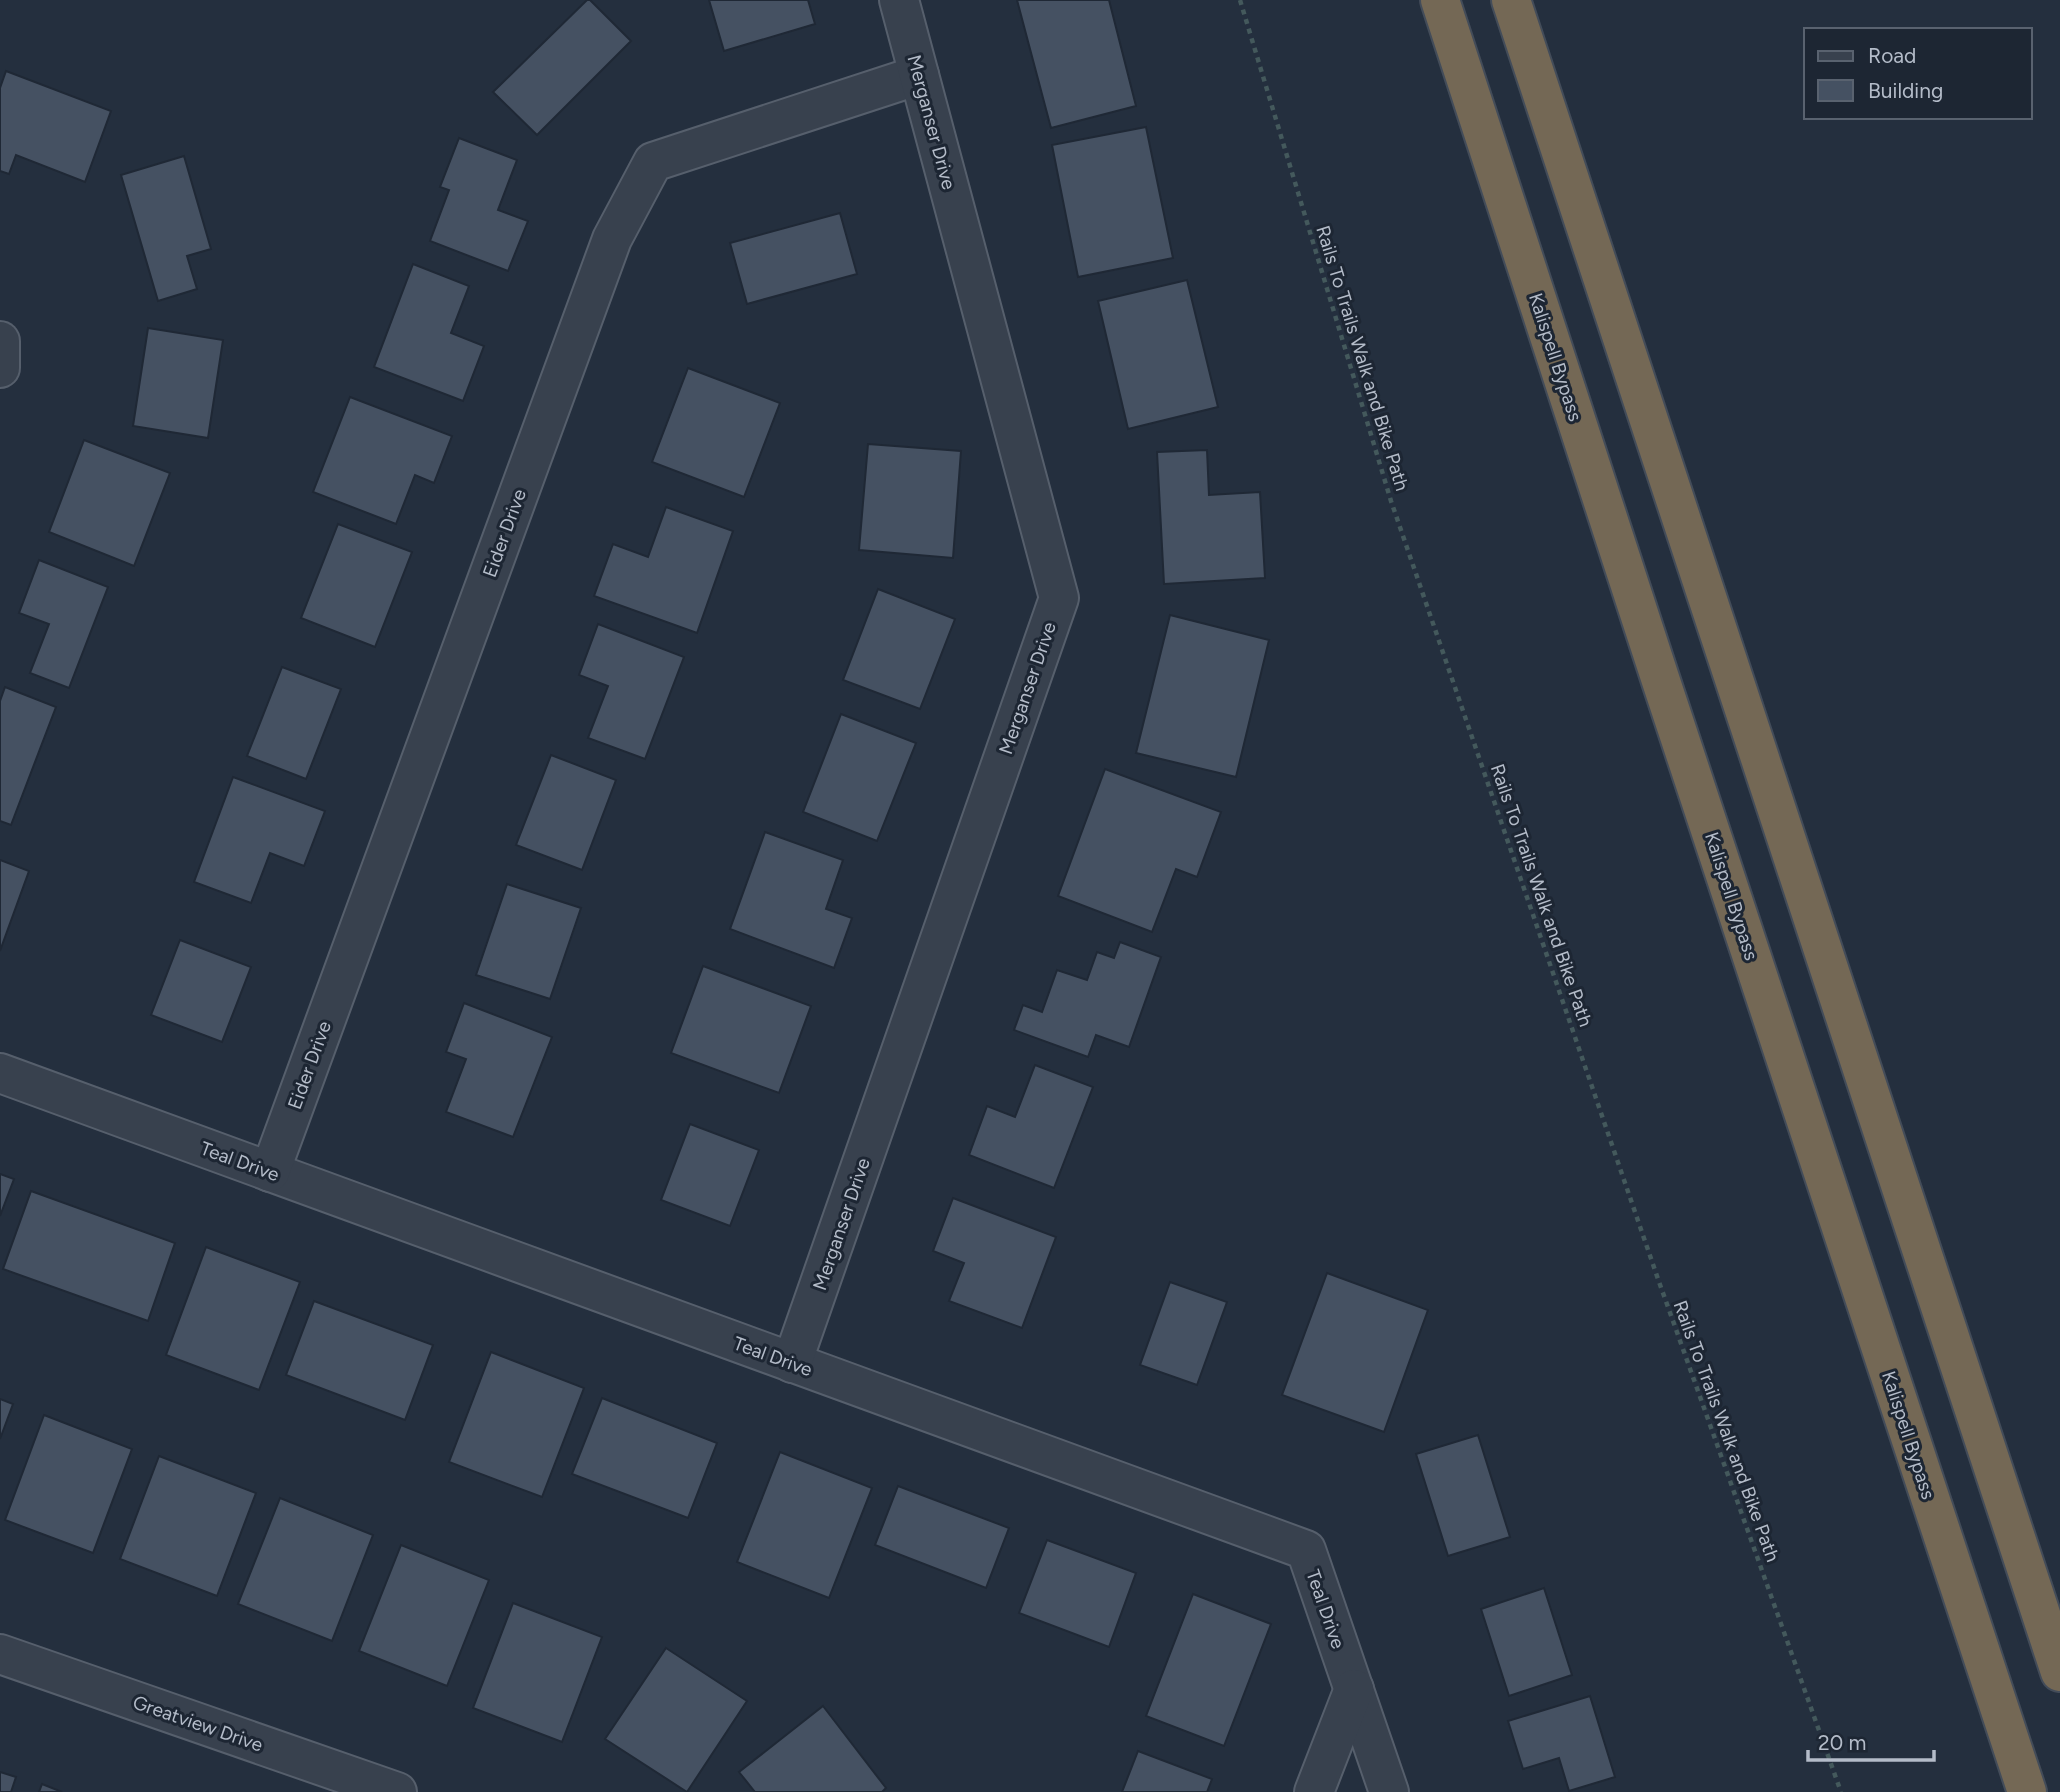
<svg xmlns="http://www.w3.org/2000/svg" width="2060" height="1792" viewBox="0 0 2060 1792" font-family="Figtree,sans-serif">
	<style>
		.building { fill: #455162; stroke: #1f2835; stroke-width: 2 }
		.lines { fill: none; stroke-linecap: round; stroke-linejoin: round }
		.street-casing { stroke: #565f6c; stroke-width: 42 }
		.highway-casing { stroke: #434c59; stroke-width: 42 }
		.path { stroke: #44595c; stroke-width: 4.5; stroke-dasharray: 5 5; stroke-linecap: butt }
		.street { stroke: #38414e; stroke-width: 38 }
		.highway { stroke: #746855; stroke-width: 38 }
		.labels { text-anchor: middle; stroke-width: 6; stroke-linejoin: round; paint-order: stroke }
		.street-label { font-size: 19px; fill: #b4bcc9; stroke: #1d2633 }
	</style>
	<rect width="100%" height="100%" fill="#242f3e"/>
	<g class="building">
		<polygon points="587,0 590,0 631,41 537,135 493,92"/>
		<polygon points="709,0 808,0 815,24 724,51"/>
		<polygon points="1017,0 1109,0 1136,106 1051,128"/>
		<polygon points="6,71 111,111 85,182 16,155 9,174 0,171 0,88"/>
		<polygon points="1146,127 1173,258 1078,277 1052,145"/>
		<polygon points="459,138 517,160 498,210 528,221 508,271 430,241 449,190 440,187"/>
		<polygon points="184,156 211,249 187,256 197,289 158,301 121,175"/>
		<polygon points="840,213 857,274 747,304 730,243"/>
		<polygon points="413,264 469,286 451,333 484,346 463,401 374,367"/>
		<polygon points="1187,280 1218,407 1128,429 1098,301"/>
		<polygon points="148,328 223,340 208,438 133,426"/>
		<polygon points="688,368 780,403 744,497 652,462"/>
		<polygon points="350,397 452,436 434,483 415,475 396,524 313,492"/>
		<polygon points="84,440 170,473 134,566 49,532"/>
		<polygon points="868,444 961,451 953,558 859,550"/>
		<polygon points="1207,450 1209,495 1260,492 1265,578 1164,584 1157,452"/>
		<polygon points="666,507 733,531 697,633 594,596 613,544 648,557"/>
		<polygon points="338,524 412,552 375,647 301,618"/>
		<polygon points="39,560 108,587 69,688 30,673 49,624 19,613"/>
		<polygon points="878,589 955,619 920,709 843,680"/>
		<polygon points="1170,615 1269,640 1236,777 1136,753"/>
		<polygon points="598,624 684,657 645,759 588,738 608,686 579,675"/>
		<polygon points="282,667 341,689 306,779 247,756"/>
		<polygon points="5,687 56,707 11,825 0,821 0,701"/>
		<polygon points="841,714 916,743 877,841 803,812"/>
		<polygon points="551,755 616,780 582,870 516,845"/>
		<polygon points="1105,769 1221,812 1197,877 1176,869 1152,932 1058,896"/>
		<polygon points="233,777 325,811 304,866 270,853 251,903 194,882"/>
		<polygon points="765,832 843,860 826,909 852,918 834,968 730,929"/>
		<polygon points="0,860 29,871 0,951"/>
		<polygon points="507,884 581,908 550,999 476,975"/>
		<polygon points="180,940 251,967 222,1042 151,1015"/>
		<polygon points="1120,942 1161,957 1129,1047 1096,1035 1088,1057 1014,1030 1023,1005 1042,1012 1057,970 1087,980 1097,952 1114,958"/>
		<polygon points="703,966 811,1006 779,1093 671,1053"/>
		<polygon points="464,1003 552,1037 513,1137 446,1112 466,1059 446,1052"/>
		<polygon points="1035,1065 1093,1087 1054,1188 969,1155 987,1106 1015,1117"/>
		<polygon points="690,1124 759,1150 730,1226 661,1200"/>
		<polygon points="0,1174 14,1179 0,1216"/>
		<polygon points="31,1191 175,1243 148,1321 3,1269"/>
		<polygon points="953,1198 1056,1237 1022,1328 949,1301 964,1263 933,1251"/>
		<polygon points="206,1247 300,1282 259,1390 166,1355"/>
		<polygon points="1327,1273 1428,1310 1384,1432 1282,1395"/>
		<polygon points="1170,1282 1227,1302 1197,1385 1140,1365"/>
		<polygon points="314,1301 433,1345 405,1420 286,1375"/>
		<polygon points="491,1352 584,1388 542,1497 449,1462"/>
		<polygon points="602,1398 717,1443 688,1518 572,1474"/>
		<polygon points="0,1399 13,1404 0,1439"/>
		<polygon points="44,1415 132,1449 93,1553 5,1520"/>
		<polygon points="1478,1435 1510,1537 1448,1556 1416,1454"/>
		<polygon points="780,1452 872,1488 829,1598 737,1562"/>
		<polygon points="159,1456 256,1493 217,1596 120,1559"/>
		<polygon points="898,1486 1009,1528 986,1588 875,1545"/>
		<polygon points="280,1498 373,1535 332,1641 238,1604"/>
		<polygon points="1047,1540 1136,1573 1109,1647 1019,1613"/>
		<polygon points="401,1545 489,1580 447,1686 359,1651"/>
		<polygon points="1544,1588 1572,1675 1509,1696 1481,1609"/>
		<polygon points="1193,1594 1271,1624 1224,1746 1146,1716"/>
		<polygon points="513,1603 602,1637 562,1742 473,1708"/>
		<polygon points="666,1648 747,1701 687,1792 605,1739"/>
		<polygon points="1590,1696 1615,1777 1569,1791 1559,1758 1523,1769 1508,1721"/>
		<polygon points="823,1706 886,1788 882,1792 755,1792 739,1772"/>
		<polygon points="1138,1751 1212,1779 1207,1792 1122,1792"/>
		<polygon points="0,1772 16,1777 11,1792 0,1792"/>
		<polygon points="42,1784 62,1792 39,1792"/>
	</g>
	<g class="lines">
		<g class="street-casing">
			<g id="street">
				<polyline points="0,341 0,368"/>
				<polyline points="0,1073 1306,1550 1389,1792"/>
				<polyline points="270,1172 612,239 653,162 919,75"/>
				<polyline points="792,1363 1059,598 899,0"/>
				<polyline points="0,1654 397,1792"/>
				<polyline points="1314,1792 1354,1689"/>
			</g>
		</g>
		<g class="highway-casing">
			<g id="highway">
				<polyline points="1440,0 1660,678 2027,1792"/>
				<polyline points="1511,0 2060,1672"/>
			</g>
		</g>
		<polyline class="path" points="1240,0 1391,501 1658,1279 1841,1792"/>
		<use href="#street" class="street"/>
		<use href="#highway" class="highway"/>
	</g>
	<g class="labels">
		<g class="street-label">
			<text transform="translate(932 122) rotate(75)" y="7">Merganser Drive</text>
			<text transform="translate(1556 357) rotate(72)" y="7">Kalispell Bypass</text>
			<text transform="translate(1363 358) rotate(73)" y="7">Rails To Trails Walk and Bike Path</text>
			<text transform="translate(504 533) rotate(-70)" y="7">Eider Drive</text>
			<text transform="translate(1027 688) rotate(-71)" y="7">Merganser Drive</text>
			<text transform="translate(1542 895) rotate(71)" y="7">Rails To Trails Walk and Bike Path</text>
			<text transform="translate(1732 896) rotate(72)" y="7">Kalispell Bypass</text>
			<text transform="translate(309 1065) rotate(-70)" y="7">Eider Drive</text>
			<text transform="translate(240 1161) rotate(20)" y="7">Teal Drive</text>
			<text transform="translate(841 1224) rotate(-71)" y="7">Merganser Drive</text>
			<text transform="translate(773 1356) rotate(20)" y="7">Teal Drive</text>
			<text transform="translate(1727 1431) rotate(70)" y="7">Rails To Trails Walk and Bike Path</text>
			<text transform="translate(1909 1435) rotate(72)" y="7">Kalispell Bypass</text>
			<text transform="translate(1326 1609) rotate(71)" y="7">Teal Drive</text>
			<text transform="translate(198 1723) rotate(19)" y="7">Greatview Drive</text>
		</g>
	</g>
	<rect x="1804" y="28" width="228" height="91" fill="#1d2633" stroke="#59626f" stroke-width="2"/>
	<rect x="1818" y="51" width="35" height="10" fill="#38414e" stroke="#59626f" stroke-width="2"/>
	<text x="1868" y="63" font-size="21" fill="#b4bcc9">Road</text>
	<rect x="1818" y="80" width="35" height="21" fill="#455162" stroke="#59626f" stroke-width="2"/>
	<text x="1868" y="98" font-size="21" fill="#b4bcc9">Building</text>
	<path d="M1808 1750v10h126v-10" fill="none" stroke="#b4bcc9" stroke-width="3.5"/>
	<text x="1818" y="1750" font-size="21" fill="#b4bcc9" stroke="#1d2633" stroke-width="5" paint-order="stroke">20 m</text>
</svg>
